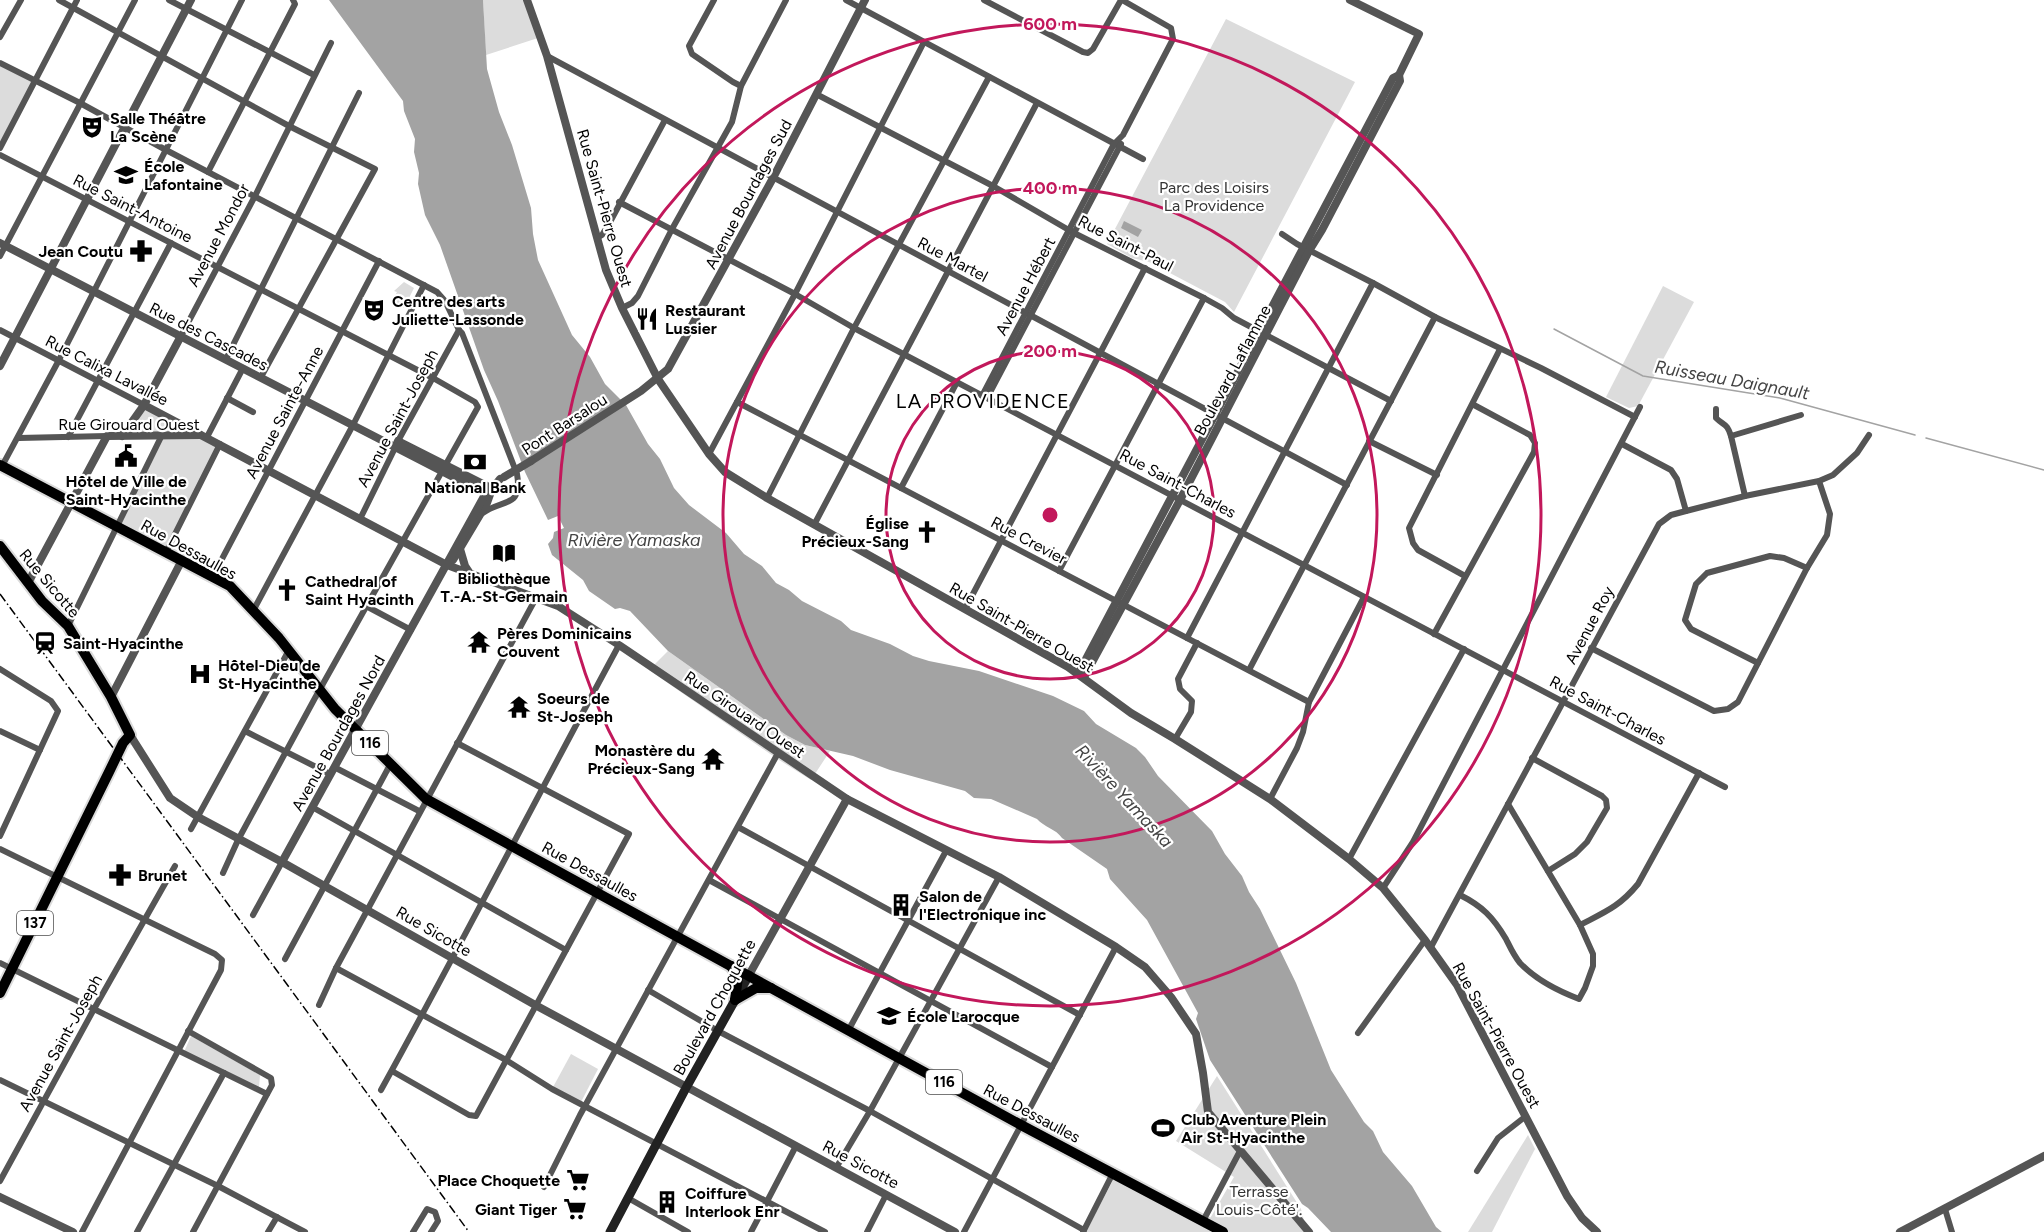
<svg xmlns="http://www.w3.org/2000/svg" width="2044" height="1232" viewBox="0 0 2044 1232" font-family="Figtree,sans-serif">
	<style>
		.green { fill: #dcdcdc }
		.water { fill: #a3a3a3 }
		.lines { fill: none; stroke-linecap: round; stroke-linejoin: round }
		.stream { stroke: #a3a3a3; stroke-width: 1.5 }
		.primary-casing { stroke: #dbdbdb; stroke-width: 14 }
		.minor { stroke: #555; stroke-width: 6 }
		.tertiary { stroke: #555; stroke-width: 8 }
		.secondary { stroke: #222; stroke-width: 9 }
		.primary { stroke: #000; stroke-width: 10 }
		.rail { stroke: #000; stroke-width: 1.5; stroke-dasharray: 9 3 1.5 3; stroke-linecap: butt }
		.tertiary-bridge { stroke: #555; stroke-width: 8 }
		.ring { fill: none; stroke: #c2185b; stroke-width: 3 }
		.labels { text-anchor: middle; stroke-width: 4.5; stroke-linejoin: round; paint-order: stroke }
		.shield { fill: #fff; stroke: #4c4c4c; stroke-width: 1.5 }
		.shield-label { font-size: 15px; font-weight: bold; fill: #000 }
		.poi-label { font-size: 16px; font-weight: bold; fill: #000; stroke: #fff; text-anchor: start }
		.park-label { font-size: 16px; fill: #333; stroke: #fff }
		.street-label { font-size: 16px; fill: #000; stroke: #fff }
		.water-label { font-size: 18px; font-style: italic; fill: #444; stroke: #fff }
		.quarter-label { font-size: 20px; letter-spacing: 1.5px; fill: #000; stroke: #fff }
		.centre { fill: #c2185b; stroke: #fff; stroke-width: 3 }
		.ring-label { font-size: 18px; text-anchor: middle; font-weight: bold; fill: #c2185b; stroke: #fff; stroke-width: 4.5; stroke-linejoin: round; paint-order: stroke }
	</style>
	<rect width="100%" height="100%" fill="#fff"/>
	<g class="green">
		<polygon points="483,0 527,0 541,37 486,55"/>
		<polygon points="1226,19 1355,82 1234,312 1225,302 1149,262 1132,258 1107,244"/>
		<polygon points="0,61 34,80 0,145"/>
		<polygon points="404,282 414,288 404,308 392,301 397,292 394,291"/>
		<polygon points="1663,286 1694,302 1638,406 1629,408 1606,397"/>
		<polygon points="145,408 192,432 127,433"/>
		<polygon points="162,435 202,435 220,444 166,552 117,527"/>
		<polygon points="668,651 786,735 805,745 830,751 811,780 776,758 649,670"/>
		<polygon points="191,1036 260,1075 259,1088 184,1052"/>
		<polygon points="571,1054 598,1069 580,1104 552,1089"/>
		<polygon points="1217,1076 1301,1209 1307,1232 1216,1232 1208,1222 1234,1177 1176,1141"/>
		<polygon points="1528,1135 1535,1149 1492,1232 1468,1232"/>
		<polygon points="1113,1180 1210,1232 1086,1232"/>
	</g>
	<g class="water">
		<path d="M329,0H483L487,69L499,112L512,145L531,208L533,234L538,260L572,335L590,357L605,384L626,405L648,444L660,459L674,488L689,505L726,533L744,554L762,566L776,583L789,590L802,601L841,621L851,630L890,644L913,656L929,661L979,671L1053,696L1084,711L1096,724L1136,748L1145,757L1158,776L1212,831L1225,854L1242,876L1249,892L1260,909L1296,983L1331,1070L1364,1122L1373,1131L1383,1152L1412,1186L1436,1227L1442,1232H1331L1308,1208L1302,1204L1210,1060L1196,1019L1198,1013L1147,920L1110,879L1107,869L1062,838C1056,829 1044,827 1037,819L991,799L974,798L965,791L890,770L853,756L805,745L786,735L668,651L630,611L620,608L615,609L589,591L583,580L552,555L548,544L553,538L554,532L564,528L558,516L548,520L525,472L498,401L484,370L440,245L425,215L418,184L419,173L414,152L415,139L404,111L403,101Z"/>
		<polygon points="1124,221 1142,230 1138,237 1121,228"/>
	</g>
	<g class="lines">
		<g class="stream">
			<polyline points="1554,329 1643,376 1780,398 1915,435"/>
			<polyline points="1926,438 2044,470"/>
		</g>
		<g class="primary-casing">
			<g id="primary">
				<polyline points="0,465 230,586 279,638 335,709 426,799 1021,1125 1223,1232"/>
				<polyline points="0,546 42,601 68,626 111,697 130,735 123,743 109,772 0,993"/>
				<polyline points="731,966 738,977 735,1000"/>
				<polyline points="735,1000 756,988 771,988"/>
			</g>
		</g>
		<g class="minor">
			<polyline points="59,0 289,126 375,169 261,377"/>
			<polyline points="169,0 314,75"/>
			<polyline points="714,0 689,46 692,54 733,82 741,86"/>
			<polyline points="846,0 1143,159"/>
			<polyline points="984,0 1083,52 1088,53 1093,49 1121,0"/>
			<polyline points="0,37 21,0"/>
			<polyline points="547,56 1347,485"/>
			<path d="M0,63L80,103L166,150L437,292L445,301L459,330L462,333L517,474C523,509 501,499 483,513"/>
			<polyline points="816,94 993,186 1074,233 1204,298 1222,308 1234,318 1391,401"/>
			<polyline points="0,148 77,0"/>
			<polyline points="0,155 433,378 475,402 478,407 315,698 238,840 223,873"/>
			<polyline points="208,172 295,4 293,0"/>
			<polyline points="619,202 795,294 854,328 1725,787"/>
			<polyline points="1282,234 1297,244 1373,283 1435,317 1541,368 1635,417"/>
			<polyline points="597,238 602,235 610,222 665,120"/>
			<polyline points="0,256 135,0"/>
			<polyline points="622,308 632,303 638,296 672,229 732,122 741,86 786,0"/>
			<polyline points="0,330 144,405"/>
			<polyline points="181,336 255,196 331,43"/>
			<polyline points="226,359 359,93"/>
			<polyline points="982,396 1114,144 1123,135 1173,39 1171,28 1122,0"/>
			<polyline points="227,398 253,412"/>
			<polyline points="987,398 1121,144"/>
			<polyline points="737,402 1309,702"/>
			<path d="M1716,409V418C1724,426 1727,423 1731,436"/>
			<polyline points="68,437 171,243"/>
			<polyline points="207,437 243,368"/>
			<polyline points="19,438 107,436"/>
			<polyline points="398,441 459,330"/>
			<polyline points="1369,441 1437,475"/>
			<polyline points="1622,444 1671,470 1677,479 1686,511"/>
			<polyline points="709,454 795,294 924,42"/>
			<polyline points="2,466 59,360 242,0"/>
			<polyline points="901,488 957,382"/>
			<polyline points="1745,496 1731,436 1801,415"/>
			<polyline points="767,498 854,328 989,77"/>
			<polyline points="360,519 396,446"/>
			<polyline points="814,525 1037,103"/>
			<polyline points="166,552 220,444"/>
			<polyline points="1059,571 1204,298"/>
			<polyline points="213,576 379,261"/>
			<polyline points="1465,576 1418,550 1413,543 1409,528 1500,349"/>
			<polyline points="366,606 411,630"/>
			<polyline points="965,609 1145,268"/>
			<polyline points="253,611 353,425 424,285"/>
			<polyline points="68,626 162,435"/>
			<polyline points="1434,634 1534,452 1535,443 1530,435 1474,405"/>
			<polyline points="1187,638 1373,283"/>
			<polyline points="1591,648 1714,711 1728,709 1738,702 1807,568 1827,535 1830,514 1819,481"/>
			<polyline points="1758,663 1691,629 1685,620 1696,584 1707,573 1770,556 1784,558 1807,568"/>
			<polyline points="0,669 51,701 58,711 0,836"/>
			<polyline points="1249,670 1435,317"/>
			<polyline points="0,731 40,750"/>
			<polyline points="245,731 330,774"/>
			<polyline points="1175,739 1191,712 1192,701 1180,689 1178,679 1197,643"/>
			<polyline points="1532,758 1602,796 1606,800 1607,808 1587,842 1575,854 1548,871"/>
			<polyline points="334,767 419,811"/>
			<polyline points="1270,799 1297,748 1303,732 1309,702 1364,597"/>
			<polyline points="312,807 566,950"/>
			<polyline points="738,827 1080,1015"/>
			<polyline points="191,829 289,650"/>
			<polyline points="0,849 215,954 222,960 221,970 82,1232"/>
			<polyline points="1349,859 1464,649"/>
			<polyline points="709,880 1052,1067"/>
			<polyline points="1383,888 1413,842 1640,407"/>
			<path d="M1460,895C1482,906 1493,917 1506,939C1510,947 1514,956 1520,963C1536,980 1558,991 1579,999L1585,988L1593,966V954L1580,925L1508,804"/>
			<polyline points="253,915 282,862"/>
			<path d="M1580,925C1605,912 1619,907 1638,884L1699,773"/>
			<polyline points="1431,947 1659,524 1671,515 1686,511 1745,496 1819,481 1833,475 1857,453 1869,435"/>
			<polyline points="285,959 391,763"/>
			<polyline points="0,963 267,1094"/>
			<polyline points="336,968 506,1060 552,1089 825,1232"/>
			<polyline points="648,990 718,1031 870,1111 1084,1230"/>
			<polyline points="319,1005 336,968 536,598"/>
			<polyline points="188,1031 271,1078 272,1085 193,1232"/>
			<polyline points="848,1031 946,851"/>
			<polyline points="1358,1033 1425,940"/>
			<polyline points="392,1071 469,1115 476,1116 629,834 457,743"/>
			<polyline points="0,1080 218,1186 305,1232"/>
			<path d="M381,1090C462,943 539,793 619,645"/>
			<polyline points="836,1168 870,1111 999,877"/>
			<polyline points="1477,1171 1498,1138 1526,1116"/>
			<polyline points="0,1181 94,1009 175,866"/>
			<polyline points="544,1187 580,1115 778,753"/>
			<polyline points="628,1198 688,1232"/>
			<polyline points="1945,1209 1952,1232"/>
			<polyline points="1203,1221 1240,1151"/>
			<polyline points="137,1232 224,1073"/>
			<polyline points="268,1232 277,1217"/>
			<polyline points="413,1232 427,1209 435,1212 438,1221 431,1232"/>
			<polyline points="751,1232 796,1146"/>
			<polyline points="867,1232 886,1195"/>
			<polyline points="964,1232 1116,947"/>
			<polyline points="1083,1232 1113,1173"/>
		</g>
		<g class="tertiary">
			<polyline points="527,0 547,56 606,270 622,308 658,379 709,454 725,472 767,498 1068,667 1131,713 1175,739 1270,799 1349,859 1383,888 1425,940 1457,985 1567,1196 1582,1218 1597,1232"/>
			<polyline points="0,243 486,494 490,492 489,487 398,441 396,446"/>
			<polyline points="0,366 191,0"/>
			<polyline points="144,405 447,565 558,606 619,645 847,799 999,877 1116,947 1145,967 1171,997 1196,1034 1203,1073 1208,1112 1309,1232"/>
			<polyline points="122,436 144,405 181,336"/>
			<polyline points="531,461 641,391 668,369 773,178 865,0"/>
			<polyline points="460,549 465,566 471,575"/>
			<polyline points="453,560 487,503 492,489 500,479"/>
			<polyline points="28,583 107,436 200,435"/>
			<polyline points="1078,674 1393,78 1399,75"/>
			<polyline points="1084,677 1180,500 1309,251 1322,230 1400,81 1399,75 1419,34 1350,0"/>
			<polyline points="111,697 182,560"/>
			<polyline points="130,735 170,798 198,817 282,862 537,1006 955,1232"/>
			<polyline points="282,862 487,491"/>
			<polyline points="749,975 847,799"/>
			<polyline points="0,1197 73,1232"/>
			<polyline points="1900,1232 2044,1156"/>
		</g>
		<polyline class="secondary" points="610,1232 687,1086 749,975"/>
		<use href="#primary" class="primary"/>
		<polyline class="rail" points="0,594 469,1232"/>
		<polyline class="tertiary-bridge" points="504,477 531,461"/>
	</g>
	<g class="ring">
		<circle cx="1050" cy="515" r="164"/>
		<circle cx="1050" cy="515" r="327"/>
		<circle cx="1050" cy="515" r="491"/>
	</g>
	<defs>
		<g id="theatre-bare" transform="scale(1.8)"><path d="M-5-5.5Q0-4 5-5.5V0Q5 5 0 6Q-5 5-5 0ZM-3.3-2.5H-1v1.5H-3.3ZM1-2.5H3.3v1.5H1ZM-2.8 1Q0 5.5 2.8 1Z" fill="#000" stroke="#fff" stroke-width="2.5" paint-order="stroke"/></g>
		<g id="school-bare" transform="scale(1.8)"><path d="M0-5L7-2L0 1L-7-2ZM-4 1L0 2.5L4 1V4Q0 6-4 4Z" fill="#000" stroke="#fff" stroke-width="2.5" paint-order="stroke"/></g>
		<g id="pharmacy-bare" transform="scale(1.8)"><path d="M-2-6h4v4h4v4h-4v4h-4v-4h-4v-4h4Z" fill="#000" stroke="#fff" stroke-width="2.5" paint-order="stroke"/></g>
		<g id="restaurant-bare" transform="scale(1.8)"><path d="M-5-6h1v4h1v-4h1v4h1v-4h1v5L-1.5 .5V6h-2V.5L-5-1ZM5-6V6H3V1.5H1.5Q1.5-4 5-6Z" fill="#000" stroke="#fff" stroke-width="2.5" paint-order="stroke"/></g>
		<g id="civic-bare" transform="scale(1.8)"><path d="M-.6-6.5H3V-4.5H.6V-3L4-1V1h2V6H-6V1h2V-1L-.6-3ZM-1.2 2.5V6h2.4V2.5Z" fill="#000" stroke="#fff" stroke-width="2.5" paint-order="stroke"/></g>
		<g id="bank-bare" transform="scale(1.8)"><path d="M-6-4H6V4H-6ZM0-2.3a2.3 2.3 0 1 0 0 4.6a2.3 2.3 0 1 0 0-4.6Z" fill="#000" stroke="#fff" stroke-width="2.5" paint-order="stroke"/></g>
		<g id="church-bare" transform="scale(1.8)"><path d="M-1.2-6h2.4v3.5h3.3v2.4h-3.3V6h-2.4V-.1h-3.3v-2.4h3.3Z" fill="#000" stroke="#fff" stroke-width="2.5" paint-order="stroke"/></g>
		<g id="library-bare" transform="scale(1.8)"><path d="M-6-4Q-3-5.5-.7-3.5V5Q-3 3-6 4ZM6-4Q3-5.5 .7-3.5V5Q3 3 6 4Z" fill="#000" stroke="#fff" stroke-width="2.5" paint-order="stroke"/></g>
		<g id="temple-bare" transform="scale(1.8)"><path d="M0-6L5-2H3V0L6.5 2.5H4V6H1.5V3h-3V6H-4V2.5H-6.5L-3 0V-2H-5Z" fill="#000" stroke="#fff" stroke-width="2.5" paint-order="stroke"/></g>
		<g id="station-bare" transform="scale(1.8)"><path d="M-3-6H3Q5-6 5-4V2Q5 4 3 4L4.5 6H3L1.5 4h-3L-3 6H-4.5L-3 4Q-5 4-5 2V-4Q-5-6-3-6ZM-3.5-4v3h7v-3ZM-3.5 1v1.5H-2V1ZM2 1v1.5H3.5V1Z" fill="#000" stroke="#fff" stroke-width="2.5" paint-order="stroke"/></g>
		<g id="hospital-bare" transform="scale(1.8)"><path d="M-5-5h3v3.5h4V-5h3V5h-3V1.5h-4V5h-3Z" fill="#000" stroke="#fff" stroke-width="2.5" paint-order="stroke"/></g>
		<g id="building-bare" transform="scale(1.8)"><path d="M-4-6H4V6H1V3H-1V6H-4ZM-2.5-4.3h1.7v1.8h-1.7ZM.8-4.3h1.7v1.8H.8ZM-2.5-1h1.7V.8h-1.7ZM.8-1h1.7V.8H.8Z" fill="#000" stroke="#fff" stroke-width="2.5" paint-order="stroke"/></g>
		<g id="stadium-bare" transform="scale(1.8)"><path d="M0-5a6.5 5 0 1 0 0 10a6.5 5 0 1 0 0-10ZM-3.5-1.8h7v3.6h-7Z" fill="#000" stroke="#fff" stroke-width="2.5" paint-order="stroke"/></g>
		<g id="supermarket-bare" transform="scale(1.8)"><path d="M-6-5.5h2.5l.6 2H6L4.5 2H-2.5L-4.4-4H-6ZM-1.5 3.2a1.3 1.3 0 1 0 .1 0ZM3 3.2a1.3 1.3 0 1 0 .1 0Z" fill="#000" stroke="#fff" stroke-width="2.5" paint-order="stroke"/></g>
	</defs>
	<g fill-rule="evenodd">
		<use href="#theatre-bare" x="92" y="127"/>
		<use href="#school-bare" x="126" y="175"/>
		<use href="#pharmacy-bare" x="141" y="251"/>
		<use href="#theatre-bare" x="374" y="310"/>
		<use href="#restaurant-bare" x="647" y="319"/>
		<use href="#civic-bare" x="126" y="456"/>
		<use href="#bank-bare" x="475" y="462"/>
		<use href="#church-bare" x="927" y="532"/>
		<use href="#library-bare" x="504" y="553"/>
		<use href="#church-bare" x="287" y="590"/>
		<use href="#temple-bare" x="479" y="642"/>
		<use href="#station-bare" x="45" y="643"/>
		<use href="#hospital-bare" x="200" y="674"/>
		<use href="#temple-bare" x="519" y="707"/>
		<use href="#temple-bare" x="713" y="759"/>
		<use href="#pharmacy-bare" x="120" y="875"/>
		<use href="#building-bare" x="901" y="905"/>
		<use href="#school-bare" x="889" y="1016"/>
		<use href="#stadium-bare" x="1163" y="1128"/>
		<use href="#supermarket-bare" x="578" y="1180"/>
		<use href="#building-bare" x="667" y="1202"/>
		<use href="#supermarket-bare" x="575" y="1209"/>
	</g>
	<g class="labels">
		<g class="shield">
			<rect x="352" y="731" width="36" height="24" rx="4.5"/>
			<rect x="17" y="911" width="36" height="24" rx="4.5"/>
			<rect x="926" y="1070" width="36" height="24" rx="4.5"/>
		</g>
		<g class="shield-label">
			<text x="370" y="748">116</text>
			<text x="35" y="928">137</text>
			<text x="944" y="1087">116</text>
		</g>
		<g class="poi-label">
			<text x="110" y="124">Salle Théâtre<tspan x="110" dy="18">La Scène</tspan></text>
			<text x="144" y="172">École<tspan x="144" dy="18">Lafontaine</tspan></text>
			<text x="123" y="257" text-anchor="end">Jean Coutu</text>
			<text x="392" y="307">Centre des arts<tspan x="392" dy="18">Juliette-Lassonde</tspan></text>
			<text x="665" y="316">Restaurant<tspan x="665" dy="18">Lussier</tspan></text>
			<text x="126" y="487" text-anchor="middle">Hôtel de Ville de<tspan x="126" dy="18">Saint-Hyacinthe</tspan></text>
			<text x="475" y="493" text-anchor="middle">National Bank</text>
			<text x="909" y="529" text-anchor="end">Église<tspan x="909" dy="18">Précieux-Sang</tspan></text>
			<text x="504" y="584" text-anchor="middle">Bibliothèque<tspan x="504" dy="18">T.-A.-St-Germain</tspan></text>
			<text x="305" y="587">Cathedral of<tspan x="305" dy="18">Saint Hyacinth</tspan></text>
			<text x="497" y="639">Pères Dominicains<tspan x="497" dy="18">Couvent</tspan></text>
			<text x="63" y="649">Saint-Hyacinthe</text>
			<text x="218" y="671">Hôtel-Dieu de<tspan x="218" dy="18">St-Hyacinthe</tspan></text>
			<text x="537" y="704">Soeurs de<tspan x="537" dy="18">St-Joseph</tspan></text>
			<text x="695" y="756" text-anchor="end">Monastère du<tspan x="695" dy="18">Précieux-Sang</tspan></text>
			<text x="138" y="881">Brunet</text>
			<text x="919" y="902">Salon de<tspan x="919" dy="18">l'Electronique inc</tspan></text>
			<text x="907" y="1022">École Larocque</text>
			<text x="1181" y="1125">Club Aventure Plein<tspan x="1181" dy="18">Air St-Hyacinthe</tspan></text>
			<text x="560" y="1186" text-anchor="end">Place Choquette</text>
			<text x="685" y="1199">Coiffure<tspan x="685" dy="18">Interlook Enr</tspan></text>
			<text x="557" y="1215" text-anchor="end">Giant Tiger</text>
		</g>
		<g class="park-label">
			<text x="1214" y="193">Parc des Loisirs<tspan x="1214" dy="18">La Providence</tspan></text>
			<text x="1259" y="1197">Terrasse<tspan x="1259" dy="18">Louis-Côté'.</tspan></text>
		</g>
		<g class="street-label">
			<text transform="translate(748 194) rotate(-62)" y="6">Avenue Bourdages Sud</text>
			<text transform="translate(133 208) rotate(27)" y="6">Rue Saint-Antoine</text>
			<text transform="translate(605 208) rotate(74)" y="6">Rue Saint-Pierre Ouest</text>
			<text transform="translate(218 235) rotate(-62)" y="6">Avenue Mondor</text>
			<text transform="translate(1126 243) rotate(27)" y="6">Rue Saint-Paul</text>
			<text transform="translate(953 259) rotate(28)" y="6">Rue Martel</text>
			<text transform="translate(1025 286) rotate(-62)" y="6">Avenue Hébert</text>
			<text transform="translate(209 336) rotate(27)" y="6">Rue des Cascades</text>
			<text transform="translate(107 370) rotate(27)" y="6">Rue Calixa Lavallée</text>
			<text transform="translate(1232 370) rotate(-62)" y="6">Boulevard Laflamme</text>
			<text transform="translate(284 412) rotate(-62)" y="6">Avenue Sainte-Anne</text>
			<text transform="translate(397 418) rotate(-62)" y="6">Avenue Saint-Joseph</text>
			<text x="129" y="430">Rue Girouard Ouest</text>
			<text transform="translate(564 424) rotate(-33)" y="6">Pont Barsalou</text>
			<text transform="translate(1178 483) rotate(28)" y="6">Rue Saint-Charles</text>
			<text transform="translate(1029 540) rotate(28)" y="6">Rue Crevier</text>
			<text transform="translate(189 549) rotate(29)" y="6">Rue Dessaulles</text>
			<text transform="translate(50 583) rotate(50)" y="6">Rue Sicotte</text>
			<text transform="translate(1589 625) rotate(-62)" y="6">Avenue Roy</text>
			<text transform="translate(1022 627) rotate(30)" y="6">Rue Saint-Pierre Ouest</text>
			<text transform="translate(1608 710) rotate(28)" y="6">Rue Saint-Charles</text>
			<text transform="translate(745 714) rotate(34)" y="6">Rue Girouard Ouest</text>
			<text transform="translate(338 733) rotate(-61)" y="6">Avenue Bourdages Nord</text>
			<text transform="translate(590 871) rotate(29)" y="6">Rue Dessaulles</text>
			<text transform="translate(434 931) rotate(30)" y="6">Rue Sicotte</text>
			<text transform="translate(714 1007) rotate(-61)" y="6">Boulevard Choquette</text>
			<text transform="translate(1497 1035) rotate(61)" y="6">Rue Saint-Pierre Ouest</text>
			<text transform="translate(60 1043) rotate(-61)" y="6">Avenue Saint-Joseph</text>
			<text transform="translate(1032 1113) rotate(28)" y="6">Rue Dessaulles</text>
			<text transform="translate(861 1164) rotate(28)" y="6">Rue Sicotte</text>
		</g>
		<g class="water-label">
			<text transform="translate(1732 380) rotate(10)" y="6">Ruisseau Daignault</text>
			<text x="634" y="546">Rivière Yamaska</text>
			<text transform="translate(1124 796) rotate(47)" y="6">Rivière Yamaska</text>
		</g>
		<g class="quarter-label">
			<text x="983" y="408">LA PROVIDENCE</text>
		</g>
	</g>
	<circle cx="1050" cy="515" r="9" class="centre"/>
	<g class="ring-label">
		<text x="1050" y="30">600 m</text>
		<text x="1050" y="194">400 m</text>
		<text x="1050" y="357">200 m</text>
	</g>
</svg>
